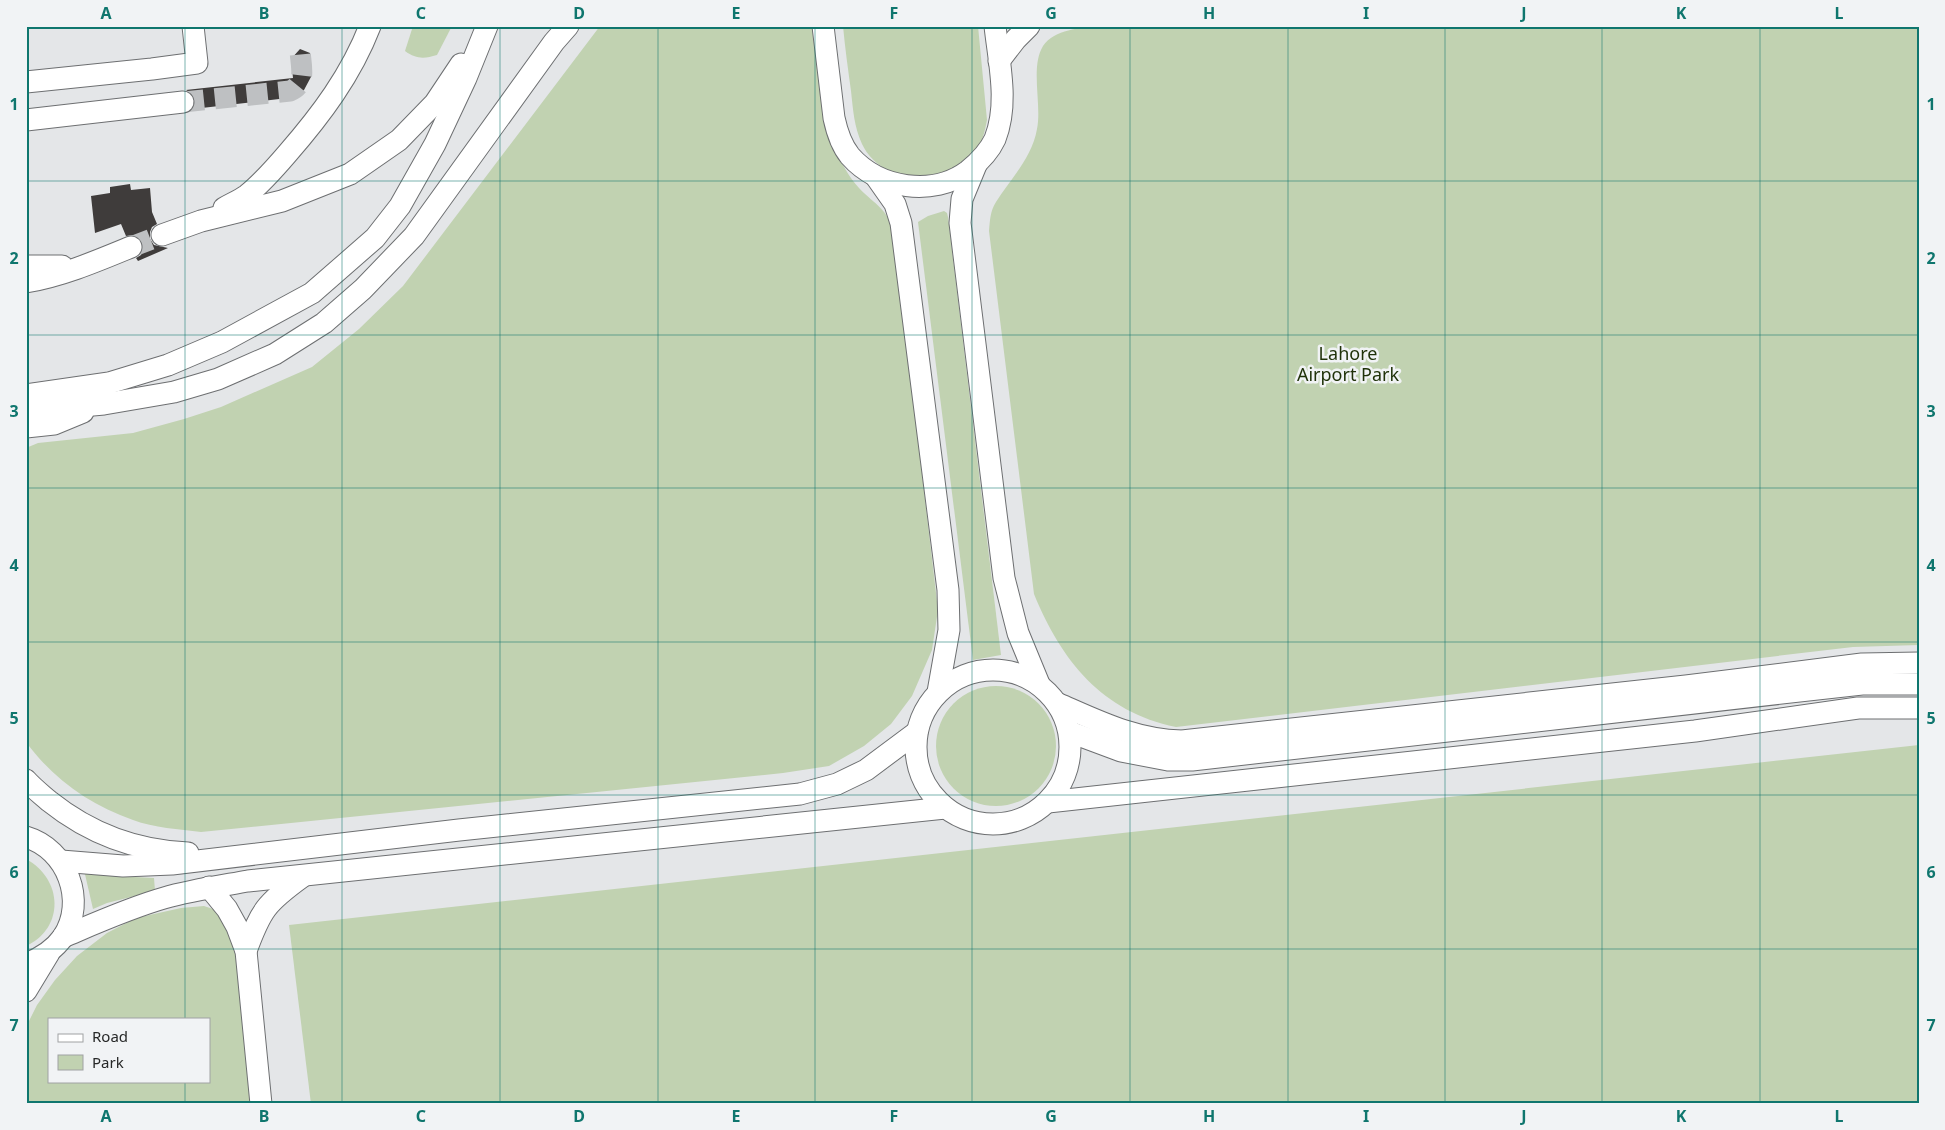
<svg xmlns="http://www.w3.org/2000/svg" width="1945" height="1130" viewBox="0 0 1945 1130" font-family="'Noto Sans',sans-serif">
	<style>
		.green { fill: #c1d2b1; fill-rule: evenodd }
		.building { fill: #3f3c3b }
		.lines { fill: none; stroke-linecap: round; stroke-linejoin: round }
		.minor-tunnel { stroke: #bec0c2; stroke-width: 21; stroke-dasharray: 21 11; stroke-linecap: butt }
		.minor-casing { stroke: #6d6f71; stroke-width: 23 }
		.minor { stroke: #fff; stroke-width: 21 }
		.grid { fill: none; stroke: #0f766e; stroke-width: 1; stroke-opacity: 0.55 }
		.labels { text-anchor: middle; stroke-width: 5; stroke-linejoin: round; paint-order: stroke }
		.park-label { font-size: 18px; fill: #1f3108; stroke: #f1f3f5 }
		.neatline { fill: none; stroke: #0f766e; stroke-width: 2 }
		.grid-label { font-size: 16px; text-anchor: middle; font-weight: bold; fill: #0f766e }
	</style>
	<rect width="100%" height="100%" fill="#e4e6e8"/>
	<g class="green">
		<path d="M413,26H452L437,55C424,59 416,59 405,51Z"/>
		<path d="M600,26H817L836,151C842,164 849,177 859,188C876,206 887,207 894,234L938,610L932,650L912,696L891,724L864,746L829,766L783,773L201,832C179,829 154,828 133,820C90,805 53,779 26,742V448L38,443L133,433L184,419L221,407L312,367L359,329L403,286Z"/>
		<path d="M843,26H978L987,120C985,130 983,141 977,149C972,156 959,168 951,172C920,186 877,176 862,144C854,127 853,109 851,91C848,69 845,48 843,26Z"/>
		<path d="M1099,26H1919V645L1853,647L1176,727C1102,712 1061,660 1034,594L989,231C990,221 990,211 996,202C1011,178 1032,158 1037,129C1042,105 1030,67 1043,46C1055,29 1080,28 1099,26Z"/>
		<polygon points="944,211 947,213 948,217 1001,655 973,660 918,222 928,216"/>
		<circle cx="996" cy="746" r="60"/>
		<polygon points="1919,745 1919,1104 311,1104 289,925"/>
		<path d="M26,859C63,879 65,928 26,946Z"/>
		<polygon points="84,870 116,876 154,878 155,891 107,903 93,909"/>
		<path d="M204,906L213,909L236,929L258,1104H26V1027L37,1005L55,980L77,956L107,933L136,918L181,908ZM49,1019H209V1081H49Z"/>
	</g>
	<g class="building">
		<polygon points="300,49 310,53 312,75 304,90 296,97 193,109 195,100 193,94 186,90 293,78 291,59"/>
		<polygon points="130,184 131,190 150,188 152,212 157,224 152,227 150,232 150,239 154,245 168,248 138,261 136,258 141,255 143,249 142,242 139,237 133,235 126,236 121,224 95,233 91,196 110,193 110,187"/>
	</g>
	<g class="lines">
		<g class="minor-tunnel">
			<path d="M183,102L290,91C307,84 301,66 300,51"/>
			<polyline points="131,247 162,235"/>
		</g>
		<g class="minor-casing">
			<g id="minor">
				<path d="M823,26L834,118C837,132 841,145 850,156C879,189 933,197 968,171C979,162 989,152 995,139C1009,104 999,63 995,26"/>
				<polyline points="999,61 1016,39 1029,26"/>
				<polyline points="26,82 152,69 197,63 193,26"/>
				<polyline points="26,120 183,102"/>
				<polyline points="976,165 962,199 960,223 1004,578 1018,633 1039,684"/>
				<polyline points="876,177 895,204 901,223 948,590 949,630 938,692"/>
				<path d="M224,208C231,204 240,200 247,195C262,183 275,168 287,154C321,115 351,75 370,26"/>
				<polyline points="162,235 201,221 282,201 350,174 399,140 435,103 461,64"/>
				<polyline points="26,266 62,266"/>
				<path d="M26,282C62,276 97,261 131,247"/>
				<polyline points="26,395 109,383 168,365 222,342 312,293 375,238 400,206 435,144 466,78 487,26"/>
				<polyline points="26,411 104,404 174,392 218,379 275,354 324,323 363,289 414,236 554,42 568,26"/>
				<polyline points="26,427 54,424 83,412"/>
				<circle cx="993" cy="747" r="77"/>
				<path d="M1059,704C1100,722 1136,740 1182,741L1686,686L1862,664L1919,663"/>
				<polyline points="1070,732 1121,751 1168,760 1192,760 1862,684 1919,684"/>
				<path d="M26,780C33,788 41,794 49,801C89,833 136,851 188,853"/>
				<polyline points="1048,802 1695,731 1858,708 1919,708"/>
				<path d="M26,837C67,849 87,901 63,937C54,950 41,958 26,964"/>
				<polyline points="61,861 123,866 172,864 459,830 800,794 837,784 866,770 917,732"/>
				<polyline points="209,887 227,909 237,927 246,951 261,1104"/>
				<path d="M63,937C96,923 129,908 164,898C191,890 220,886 248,881L945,808"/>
				<path d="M246,951C261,910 266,903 302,877"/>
				<polyline points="26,991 49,953"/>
			</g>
		</g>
		<use href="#minor" class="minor"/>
	</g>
	<path class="grid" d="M185,26V1019M342,26V1104M500,26V1104M658,26V1104M815,26V1104M972,26V1104M1130,26V1104M1288,26V1104M1445,26V1104M1602,26V1104M1760,26V1104M26,181H1919M26,335H1919M26,488H1919M26,642H1919M26,795H1919M26,949H1919M185,1081V1104"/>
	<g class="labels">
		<g class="park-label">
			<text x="1348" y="360">Lahore<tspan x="1348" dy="21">Airport Park</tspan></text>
		</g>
	</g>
	<rect width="1945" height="1130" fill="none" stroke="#f1f3f5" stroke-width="55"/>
	<rect x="48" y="1018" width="162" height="65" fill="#f1f3f5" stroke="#a0a2a3"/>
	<rect x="58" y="1034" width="25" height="8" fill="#ffffff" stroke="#a0a2a3"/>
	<text x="92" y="1042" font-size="15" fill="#272828">Road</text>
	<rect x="58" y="1055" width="25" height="15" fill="#c1d2b1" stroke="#a0a2a3"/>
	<text x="92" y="1068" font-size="15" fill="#272828">Park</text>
	<rect x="28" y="28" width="1890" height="1074" class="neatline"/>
	<g class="grid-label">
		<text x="106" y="19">A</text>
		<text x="264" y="19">B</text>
		<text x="421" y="19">C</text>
		<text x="579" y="19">D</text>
		<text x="736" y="19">E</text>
		<text x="894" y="19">F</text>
		<text x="1051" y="19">G</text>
		<text x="1209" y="19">H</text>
		<text x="1366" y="19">I</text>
		<text x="1524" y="19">J</text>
		<text x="1681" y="19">K</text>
		<text x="1839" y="19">L</text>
		<text x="14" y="110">1</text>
		<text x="1931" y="110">1</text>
		<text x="14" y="264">2</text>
		<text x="1931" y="264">2</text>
		<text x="14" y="417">3</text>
		<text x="1931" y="417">3</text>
		<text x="14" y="571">4</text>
		<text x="1931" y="571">4</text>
		<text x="14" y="724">5</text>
		<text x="1931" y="724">5</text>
		<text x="14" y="878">6</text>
		<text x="1931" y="878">6</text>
		<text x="14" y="1031">7</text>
		<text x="1931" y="1031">7</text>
		<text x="106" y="1122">A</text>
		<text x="264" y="1122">B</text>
		<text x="421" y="1122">C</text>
		<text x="579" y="1122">D</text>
		<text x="736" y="1122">E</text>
		<text x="894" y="1122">F</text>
		<text x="1051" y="1122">G</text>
		<text x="1209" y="1122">H</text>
		<text x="1366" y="1122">I</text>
		<text x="1524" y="1122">J</text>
		<text x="1681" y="1122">K</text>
		<text x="1839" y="1122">L</text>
	</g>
</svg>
